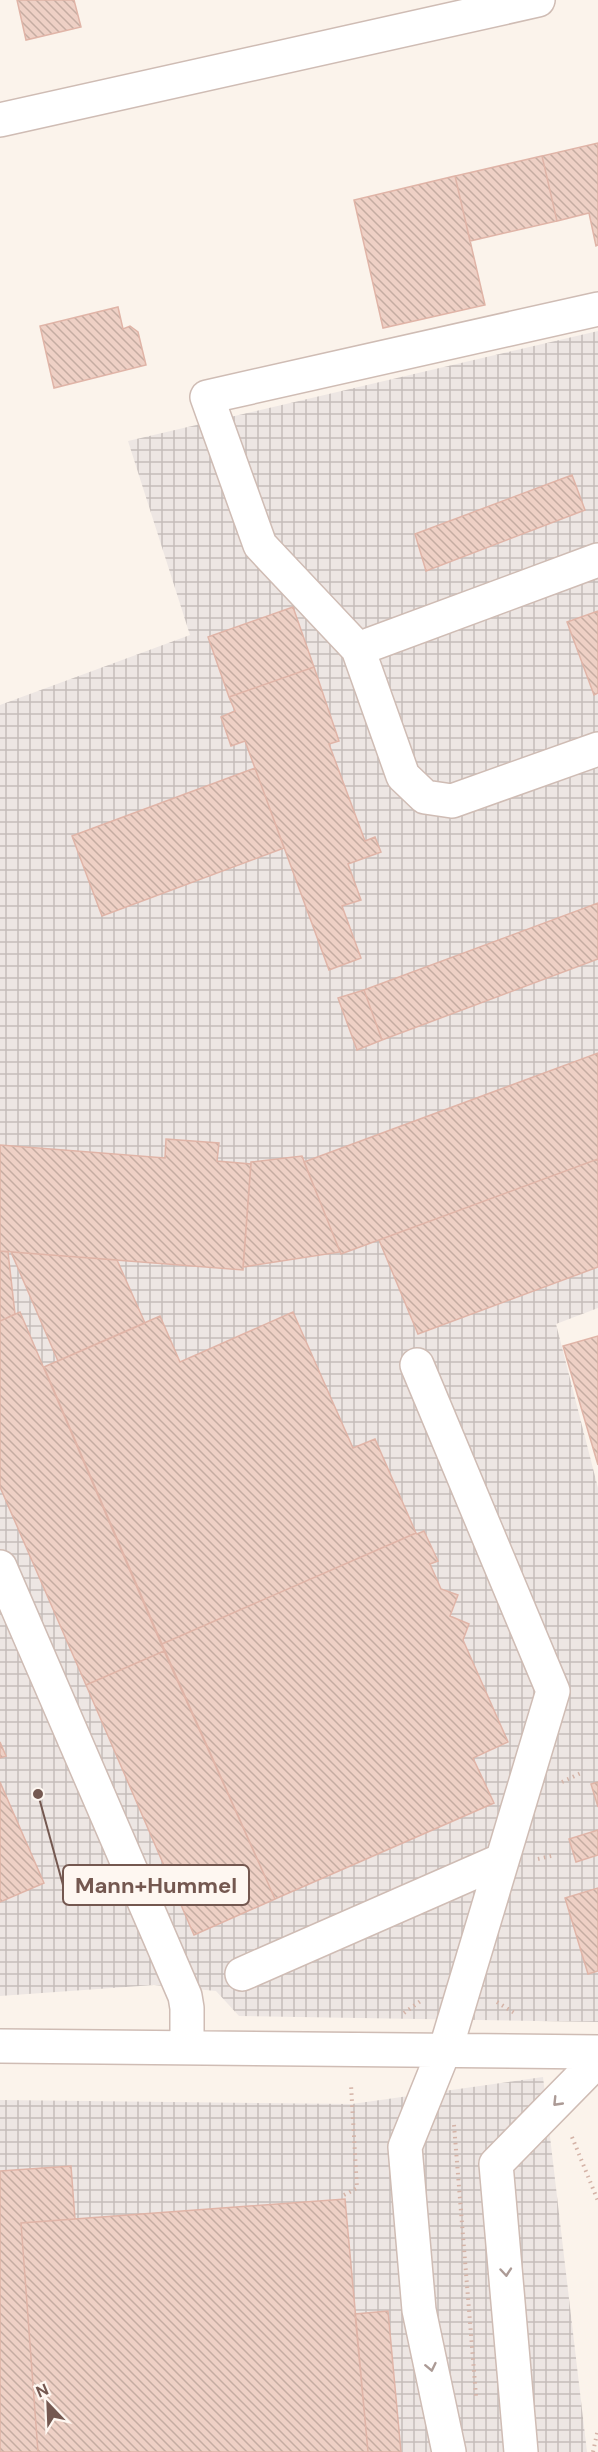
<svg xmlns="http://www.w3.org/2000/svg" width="598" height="2452" font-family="'DM Sans',sans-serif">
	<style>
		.industrial { fill: url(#industrial-grid) }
		.building { fill: url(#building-back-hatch); stroke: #e0b4a7; stroke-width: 1.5 }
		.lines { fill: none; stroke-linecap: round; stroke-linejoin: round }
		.minor-casing { stroke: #cfbcb4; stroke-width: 36 }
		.path { stroke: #d4b3a7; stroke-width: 4; stroke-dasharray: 1.5 4.5; stroke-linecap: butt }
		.minor { stroke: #fff; stroke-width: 33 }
		.oneway { stroke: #ac9b96 }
		.leader { fill: none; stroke: #745850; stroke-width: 2 }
		.callout-dot { fill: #745850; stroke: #fef7f1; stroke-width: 2 }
		.callout { fill: #fef7f1; stroke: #745850; stroke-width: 2 }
		.callout-label { font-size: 22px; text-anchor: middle; font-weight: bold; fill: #745850 }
	</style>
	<defs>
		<pattern id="industrial-grid" width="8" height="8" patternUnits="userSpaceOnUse" patternTransform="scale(1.5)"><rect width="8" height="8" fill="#ede6e3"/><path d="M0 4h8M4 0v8" fill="none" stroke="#c5bdba"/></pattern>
		<pattern id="building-back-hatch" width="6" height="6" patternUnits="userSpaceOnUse" patternTransform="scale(1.5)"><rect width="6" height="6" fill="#eed0c5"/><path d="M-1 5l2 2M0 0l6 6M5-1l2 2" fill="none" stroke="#c5aca2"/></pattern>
	</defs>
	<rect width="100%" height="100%" fill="#fbf3eb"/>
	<!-- industrial -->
	<path class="industrial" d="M598,331V1308L556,1324L598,1488V2022L239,2016L216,1991L154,1985L0,1996V705L190,635L128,441Z
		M543,2077L587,2452H0V2100L352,2104Z"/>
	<!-- building -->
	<path class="building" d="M17,0H74L81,27L26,40Z
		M598,143V245L596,246L589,213L557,221L542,156Z
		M542,156L557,221L470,241L455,176Z
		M455,176L485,305L383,328L354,200Z
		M118,307L123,329L130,326L138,332L146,365L54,388L40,326Z
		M572,475L585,510L426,571L415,534Z
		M293,607L314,667L229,697L208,637Z
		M598,611V693L594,695L567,622Z
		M314,667L339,741L329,744L365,841L375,837L381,852L348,864L361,900L342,906L361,958L329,970L245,741L231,746L221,717L235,711L229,697Z
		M255,768L284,848L102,916L72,836Z
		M598,903V959L382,1040L364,990Z
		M364,990L382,1040L357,1050L338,998Z
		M598,1053V1159L341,1254L304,1162Z
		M166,1139L219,1143L217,1161L251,1164L243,1270L0,1251V1145L165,1158Z
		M302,1156L340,1252L243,1267L251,1162Z
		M598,1159V1267L418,1334L379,1240Z
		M0,1251L8,1252L15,1314L0,1321Z
		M11,1252L117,1260L145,1323L58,1361Z
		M20,1312L164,1651L86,1685L0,1487V1321Z
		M293,1312L353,1448L375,1439L416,1533L162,1644L44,1367L160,1316L180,1362Z
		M598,1336V1465L563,1346Z
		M424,1531L438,1561L430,1564L441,1589L458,1595L450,1616L469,1624L463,1640L508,1742L473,1758L494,1803L275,1899L162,1644L416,1533L417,1534Z
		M164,1651L275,1899L194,1935L86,1685Z
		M0,1742L6,1756L0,1758Z
		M0,1782L44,1883L0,1902Z
		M598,1782V1807L591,1784Z
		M598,1830V1855L576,1862L569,1839Z
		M598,1888V1971L588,1974L565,1898Z
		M71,2166L75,2219L21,2223L38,2452H0V2171Z
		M345,2199L368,2452H38L21,2223Z
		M388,2311L401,2452H368L355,2314Z"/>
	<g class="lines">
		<defs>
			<path id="minor" d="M0,120L538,0
				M598,309L207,397L260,545L358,649L598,560
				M358,649L403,776L425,797L452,801L598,749
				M417,1365L553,1691L449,2038L405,2147L419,2310L449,2452
				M0,1567L185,1996L187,2008V2048
				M242,1974L502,1860
				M0,2046L598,2052
				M521,2452L496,2164L598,2060"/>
		</defs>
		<!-- minor casing -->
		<use href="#minor" class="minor-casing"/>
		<!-- path -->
		<path class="path" d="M562,1782L583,1772
			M538,1859L555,1855
			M497,2002L516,2014
			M404,2013L422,2000
			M454,2125L476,2396
			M572,2137L598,2201
			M344,2195L357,2188L351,2085
			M593,2452L598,2429"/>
		<!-- minor -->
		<use href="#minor" class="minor"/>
	</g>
	<!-- one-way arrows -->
	<defs><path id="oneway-chevron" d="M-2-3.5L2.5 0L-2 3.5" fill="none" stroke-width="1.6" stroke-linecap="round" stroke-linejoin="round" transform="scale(1.5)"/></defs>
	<g class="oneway">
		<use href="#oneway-chevron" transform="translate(557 2102) rotate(134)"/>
		<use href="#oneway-chevron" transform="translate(506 2272) rotate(85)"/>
		<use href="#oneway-chevron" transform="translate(431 2367) rotate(78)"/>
	</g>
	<!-- callouts -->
	<path class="leader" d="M38 1794L63 1885"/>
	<circle class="callout-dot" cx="38" cy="1794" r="6"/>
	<rect class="callout" x="63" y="1865" width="186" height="40" rx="6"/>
	<g class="callout-label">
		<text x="156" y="1893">Mann+Hummel</text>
	</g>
	<!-- north arrow -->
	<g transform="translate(48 2404) rotate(337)" stroke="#fef7f1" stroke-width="4.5" paint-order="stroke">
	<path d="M0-4.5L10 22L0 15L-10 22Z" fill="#745850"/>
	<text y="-9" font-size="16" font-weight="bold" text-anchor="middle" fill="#745850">N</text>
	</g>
</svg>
